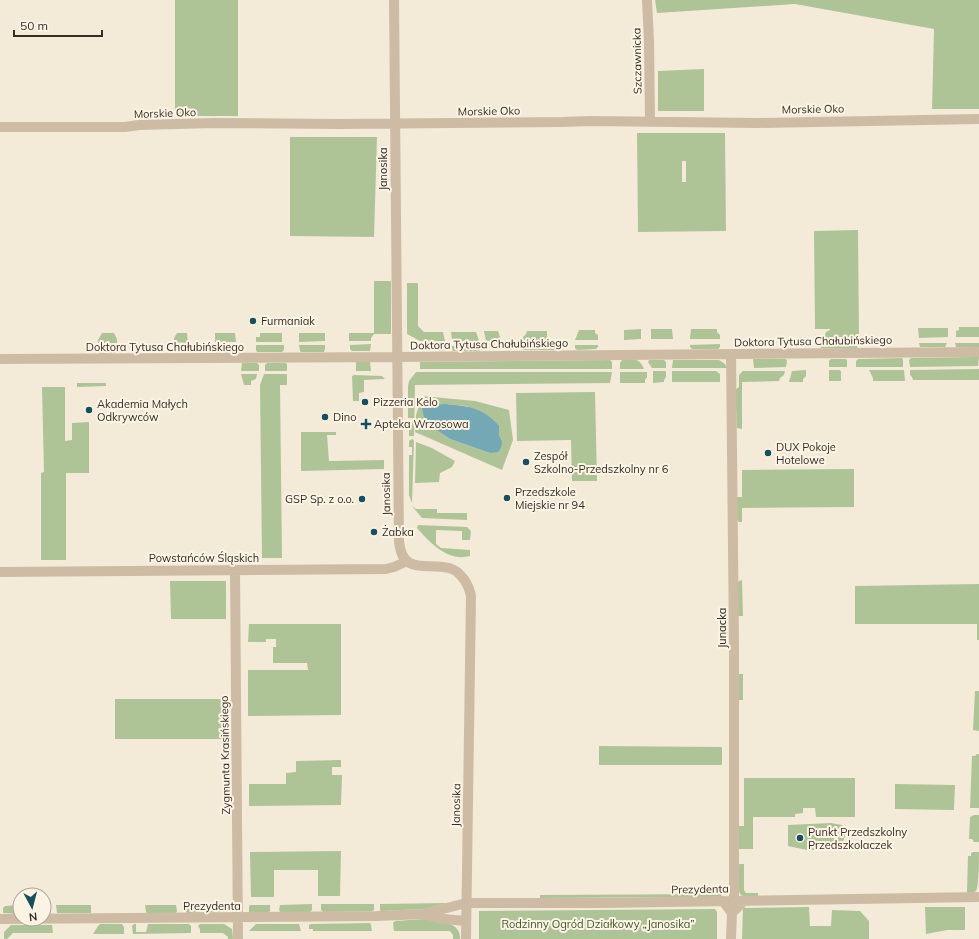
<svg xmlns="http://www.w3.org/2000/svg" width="979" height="939" font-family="Mulish,sans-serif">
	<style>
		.green { fill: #afc496; fill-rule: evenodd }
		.water { fill: #74a8b4 }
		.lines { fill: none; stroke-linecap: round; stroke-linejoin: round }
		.minor { stroke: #cdbca3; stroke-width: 10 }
		.poi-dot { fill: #174f5d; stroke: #fbf4e5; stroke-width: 1.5 }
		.labels { text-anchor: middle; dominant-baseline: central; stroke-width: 4; stroke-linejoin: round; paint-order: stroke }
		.street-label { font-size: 11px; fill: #372d26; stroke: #fbf4e5 }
		.poi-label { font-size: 11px; fill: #372d26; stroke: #fbf4e5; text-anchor: start }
		.park-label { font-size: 11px; fill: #3f5827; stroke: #fbf4e5 }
	</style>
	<rect width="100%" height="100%" fill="#f4ead8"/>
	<!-- green -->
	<path class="green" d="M175,0H238V116H175Z
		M655,0H979V109H932L934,29L795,4L657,13Z
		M704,69V111H658V71Z
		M637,133H725L726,231L638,232ZM682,161H686V182H682Z
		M290,137H377L374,237L290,236Z
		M858,230L859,338H824L826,332L830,330V329H815L814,231Z
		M374,281H391V334H374L371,338V341H349V333H374Z
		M407,283H418V326L424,332H443L445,341H420L407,334Z
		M959,327H979V337H956V331L959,330Z
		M918,328H948V337L919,338Z
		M641,329V339L624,340V330Z
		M651,329H672L673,339H651Z
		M691,329H717V332L720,335V339H690Z
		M579,330H595V333L598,335V340H575Z
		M484,331H498L501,340L486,341Z
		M527,331H547V340H523V337L526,334Z
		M451,332H476L479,341H452Z
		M102,333H114L117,339V343H98V340Z
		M177,333H187L188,343L174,342V338Z
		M215,333H235L236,342H215Z
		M260,333H282V342H256V337H260Z
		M299,333H325V341L299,342Z
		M822,343H859L857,348H821L820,346Z
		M919,343H947L945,347H920Z
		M955,343H979V347H956Z
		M371,344L370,351H352L350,349V345Z
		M720,344V347L718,349H692L690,347V345Z
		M235,345L236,350L234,353H214L213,346Z
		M256,345H284V350L282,352H257L256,350Z
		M299,345H325V349L324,352H301L300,351Z
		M556,345L554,350H523L522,349V346Z
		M575,345H598V347L596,349L577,350L575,348Z
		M117,346V351L115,353L100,354L99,351V347Z
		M420,346H445L443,351H420Z
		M451,346H480L481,348L480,351H453Z
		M975,357H979L978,366L910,367L909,360L911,358Z
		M902,358L903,360V367H856V361L858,359Z
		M753,359H786L787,361L786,367L754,368Z
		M831,359H845L847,360V367H829V361Z
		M610,360L612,362V369H420V362Z
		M622,360C633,360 639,356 644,369H620V363Z
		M649,360H664L666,362V368H652L648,362Z
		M673,360H719L725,364L727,368H672Z
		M356,362H370L371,371H356Z
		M242,363H257L259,365V371H241Z
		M267,363H285L287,364V371H265V365Z
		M979,369V380H913L912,377L910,375V370Z
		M806,370V376L803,379V382H789L792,371Z
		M829,370H840L841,372V381H829Z
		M869,370H904L905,381H873V378Z
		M653,371H666V377L664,380V382L653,383Z
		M672,371H716L720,374V382H672Z
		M743,371H785L784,375L780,378L779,381L742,382V429L737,428L735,390L739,387V375Z
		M416,372H612L610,383L415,385L414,436H409V425H412V418H408V386L409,381Z
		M620,372H647V377L645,380V383H620Z
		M241,374H257L256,379L251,381V385H244Z
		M264,374H287V385H280L282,558H262L260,385Z
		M354,375L382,376L385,379L364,380V392L359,393V401H353L352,376Z
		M77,383H106V386L77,387Z
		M42,387H65V441L72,440V423L89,422V473H66V560H41V473L44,472Z
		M595,392L597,481H572L571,440L517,441L516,393Z
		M422,396L475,401L509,410L513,440L502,470L415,432L416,415ZM446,404L467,406L499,435L502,441L490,453L450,439L435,429L424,417L430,405Z
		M301,432H336V435H327L329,461L384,460V469L301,471Z
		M412,439L414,440L412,503L409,495V455H412V447H409V441Z
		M416,442L432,448L455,461L452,467L440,473L439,482L415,483Z
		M854,469V507L742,508V522H739L737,520V497H742V470Z
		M412,506L416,509H437V513H467V520L422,518Z
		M418,525L467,527L471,531L470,540H462V531L436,530V544L441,548L470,550V556C448,562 430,543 417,528Z
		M742,580L743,616H738L737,582Z
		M170,581H226V619H171Z
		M979,584V640H977V624H855V586Z
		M249,624H341V715L248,716V670H308L307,663H273V647H276V639H266V642H248Z
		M738,674H743V700H739Z
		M975,691H979V731L973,730Z
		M115,699H227V739H115Z
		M599,746L722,747V765H599Z
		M977,754H979V808H970L972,756H975Z
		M341,760V767H332V775H342L341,805L249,806V784H286V773L296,772V761Z
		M744,778H855V817H816L815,808H803V813L795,814V817H753V849H739V826H744Z
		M895,784L955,785L954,810L895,809Z
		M974,815H979V842H974L972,839H969L970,817Z
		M831,823L842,825C848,836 844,841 837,850H807L788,846V825Z
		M341,851L340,896H318V870H274V897H251L250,852Z
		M973,852H979C979,860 979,886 976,891C974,893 970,893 967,892L968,856H971V853Z
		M740,864H744V890L746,893H758V896L744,897L741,895L738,890V865Z
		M722,894L721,897L540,898V895Z
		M447,903L425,909L381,911L380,910V904Z
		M233,904L232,908L226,912L187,913L185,911L183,905Z
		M312,904V910L310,912L281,913L279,910L280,905Z
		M321,904H374V910L372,911L323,912L321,910Z
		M20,905V914L3,913V908L5,906Z
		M56,905H91V913H57Z
		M145,905H176L177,911L176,913H147L146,912Z
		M250,905H270V911L268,913L249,912V906Z
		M809,907L810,926H831L832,910L860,911L869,921V939H742L743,908Z
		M925,907H965V930H947L926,934Z
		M715,909L717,912V939H479V911Z
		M425,919C439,922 461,921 460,939H453V935L450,931H394L393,923L395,921Z
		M370,923L371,925L372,931H313V929H309V925L311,924Z
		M100,924H122L124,927V934H93L98,926Z
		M134,924H136V932H146L148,924H189L191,926V933L133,934L132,926Z
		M200,924H224L232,929L233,939H228V937L223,933H200V929L198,926Z
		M256,924H299L301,931H249Z
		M11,925H52L53,933H13L7,939H4V932Z"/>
	<!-- water -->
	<path class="water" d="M446,404C468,406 484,408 499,426V435L502,441L501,448L498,452L490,453L450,439L435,429L424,417L422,408L425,405Z"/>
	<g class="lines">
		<!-- minor -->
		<path class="minor" d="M394,0L399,541C402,576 427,562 449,568C461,571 469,585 471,596L466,939
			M647,0L649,41L650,121
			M0,127H125L139,125L215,123L339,124L562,122L590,121L756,123L979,119
			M731,354L734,645V901
			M0,359L396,357L979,352
			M235,570L238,939
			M0,572L386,569L394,567L407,561
			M723,901L732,913L744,901
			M424,914L443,919L466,921
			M0,919L377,916L424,914L466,903H603L979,897
			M731,939L732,913"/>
	</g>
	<!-- markers -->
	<g class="poi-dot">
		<circle cx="253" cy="321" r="4"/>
		<circle cx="365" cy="402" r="4"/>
		<circle cx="89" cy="410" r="4"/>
		<circle cx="325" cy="417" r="4"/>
		<path d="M364 418h4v4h4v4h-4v4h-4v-4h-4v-4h4z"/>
		<circle cx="768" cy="453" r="4"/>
		<circle cx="526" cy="462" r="4"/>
		<circle cx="507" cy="498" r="4"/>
		<circle cx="362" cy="499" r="4"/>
		<circle cx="374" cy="532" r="4"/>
		<circle cx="800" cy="838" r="4"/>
	</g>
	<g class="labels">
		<!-- street labels -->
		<g class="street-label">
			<text transform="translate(637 61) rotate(-91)">Szczawnicka</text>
			<text transform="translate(813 109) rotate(-1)">Morskie Oko</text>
			<text transform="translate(489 111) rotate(-1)">Morskie Oko</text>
			<text transform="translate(165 113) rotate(-2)">Morskie Oko</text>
			<text transform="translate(383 169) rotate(-90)">Janosika</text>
			<text transform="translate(813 341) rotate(-1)">Doktora Tytusa Chałubińskiego</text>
			<text transform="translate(489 344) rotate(-1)">Doktora Tytusa Chałubińskiego</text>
			<text x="165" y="347">Doktora Tytusa Chałubińskiego</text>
			<text transform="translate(386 494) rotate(-91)">Janosika</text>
			<text x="204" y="558">Powstańców Śląskich</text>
			<text transform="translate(722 628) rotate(-90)">Junacka</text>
			<text transform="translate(225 755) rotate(-91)">Zygmunta Krasińskiego</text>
			<text transform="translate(456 805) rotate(-89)">Janosika</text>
			<text transform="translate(700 889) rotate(-1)">Prezydenta</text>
			<text x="212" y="906">Prezydenta</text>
		</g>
		<!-- poi labels -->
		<g class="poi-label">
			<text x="261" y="321">Furmaniak</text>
			<text x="373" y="402">Pizzeria Kelo</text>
			<text x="97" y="404">Akademia Małych<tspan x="97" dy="13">Odkrywców</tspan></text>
			<text x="333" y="417">Dino</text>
			<text x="374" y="424">Apteka Wrzosowa</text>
			<text x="776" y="447">DUX Pokoje<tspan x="776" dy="13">Hotelowe</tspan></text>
			<text x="534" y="456">Zespół<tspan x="534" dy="13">Szkolno-Przedszkolny nr 6</tspan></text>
			<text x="515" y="492">Przedszkole<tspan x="515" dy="13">Miejskie nr 94</tspan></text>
			<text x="354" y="499" text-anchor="end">GSP Sp. z o.o.</text>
			<text x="382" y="532">Żabka</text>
			<text x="808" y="832">Punkt Przedszkolny<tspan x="808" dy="13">Przedszkolaczek</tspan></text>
		</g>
		<!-- park labels -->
		<g class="park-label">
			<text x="598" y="924">Rodzinny Ogród Działkowy „Janosika”</text>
		</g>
	</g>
	<!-- north arrow -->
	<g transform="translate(32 907) rotate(173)"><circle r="19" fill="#fbf4e5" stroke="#ada499"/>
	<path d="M0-3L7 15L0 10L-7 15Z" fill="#174f5d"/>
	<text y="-6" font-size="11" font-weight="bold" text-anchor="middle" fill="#372d26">N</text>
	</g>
	<!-- scale -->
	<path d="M14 30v6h88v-6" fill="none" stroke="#372d26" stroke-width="2"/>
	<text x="20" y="30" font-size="12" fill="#372d26" stroke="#fbf4e5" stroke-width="3" paint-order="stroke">50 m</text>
</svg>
